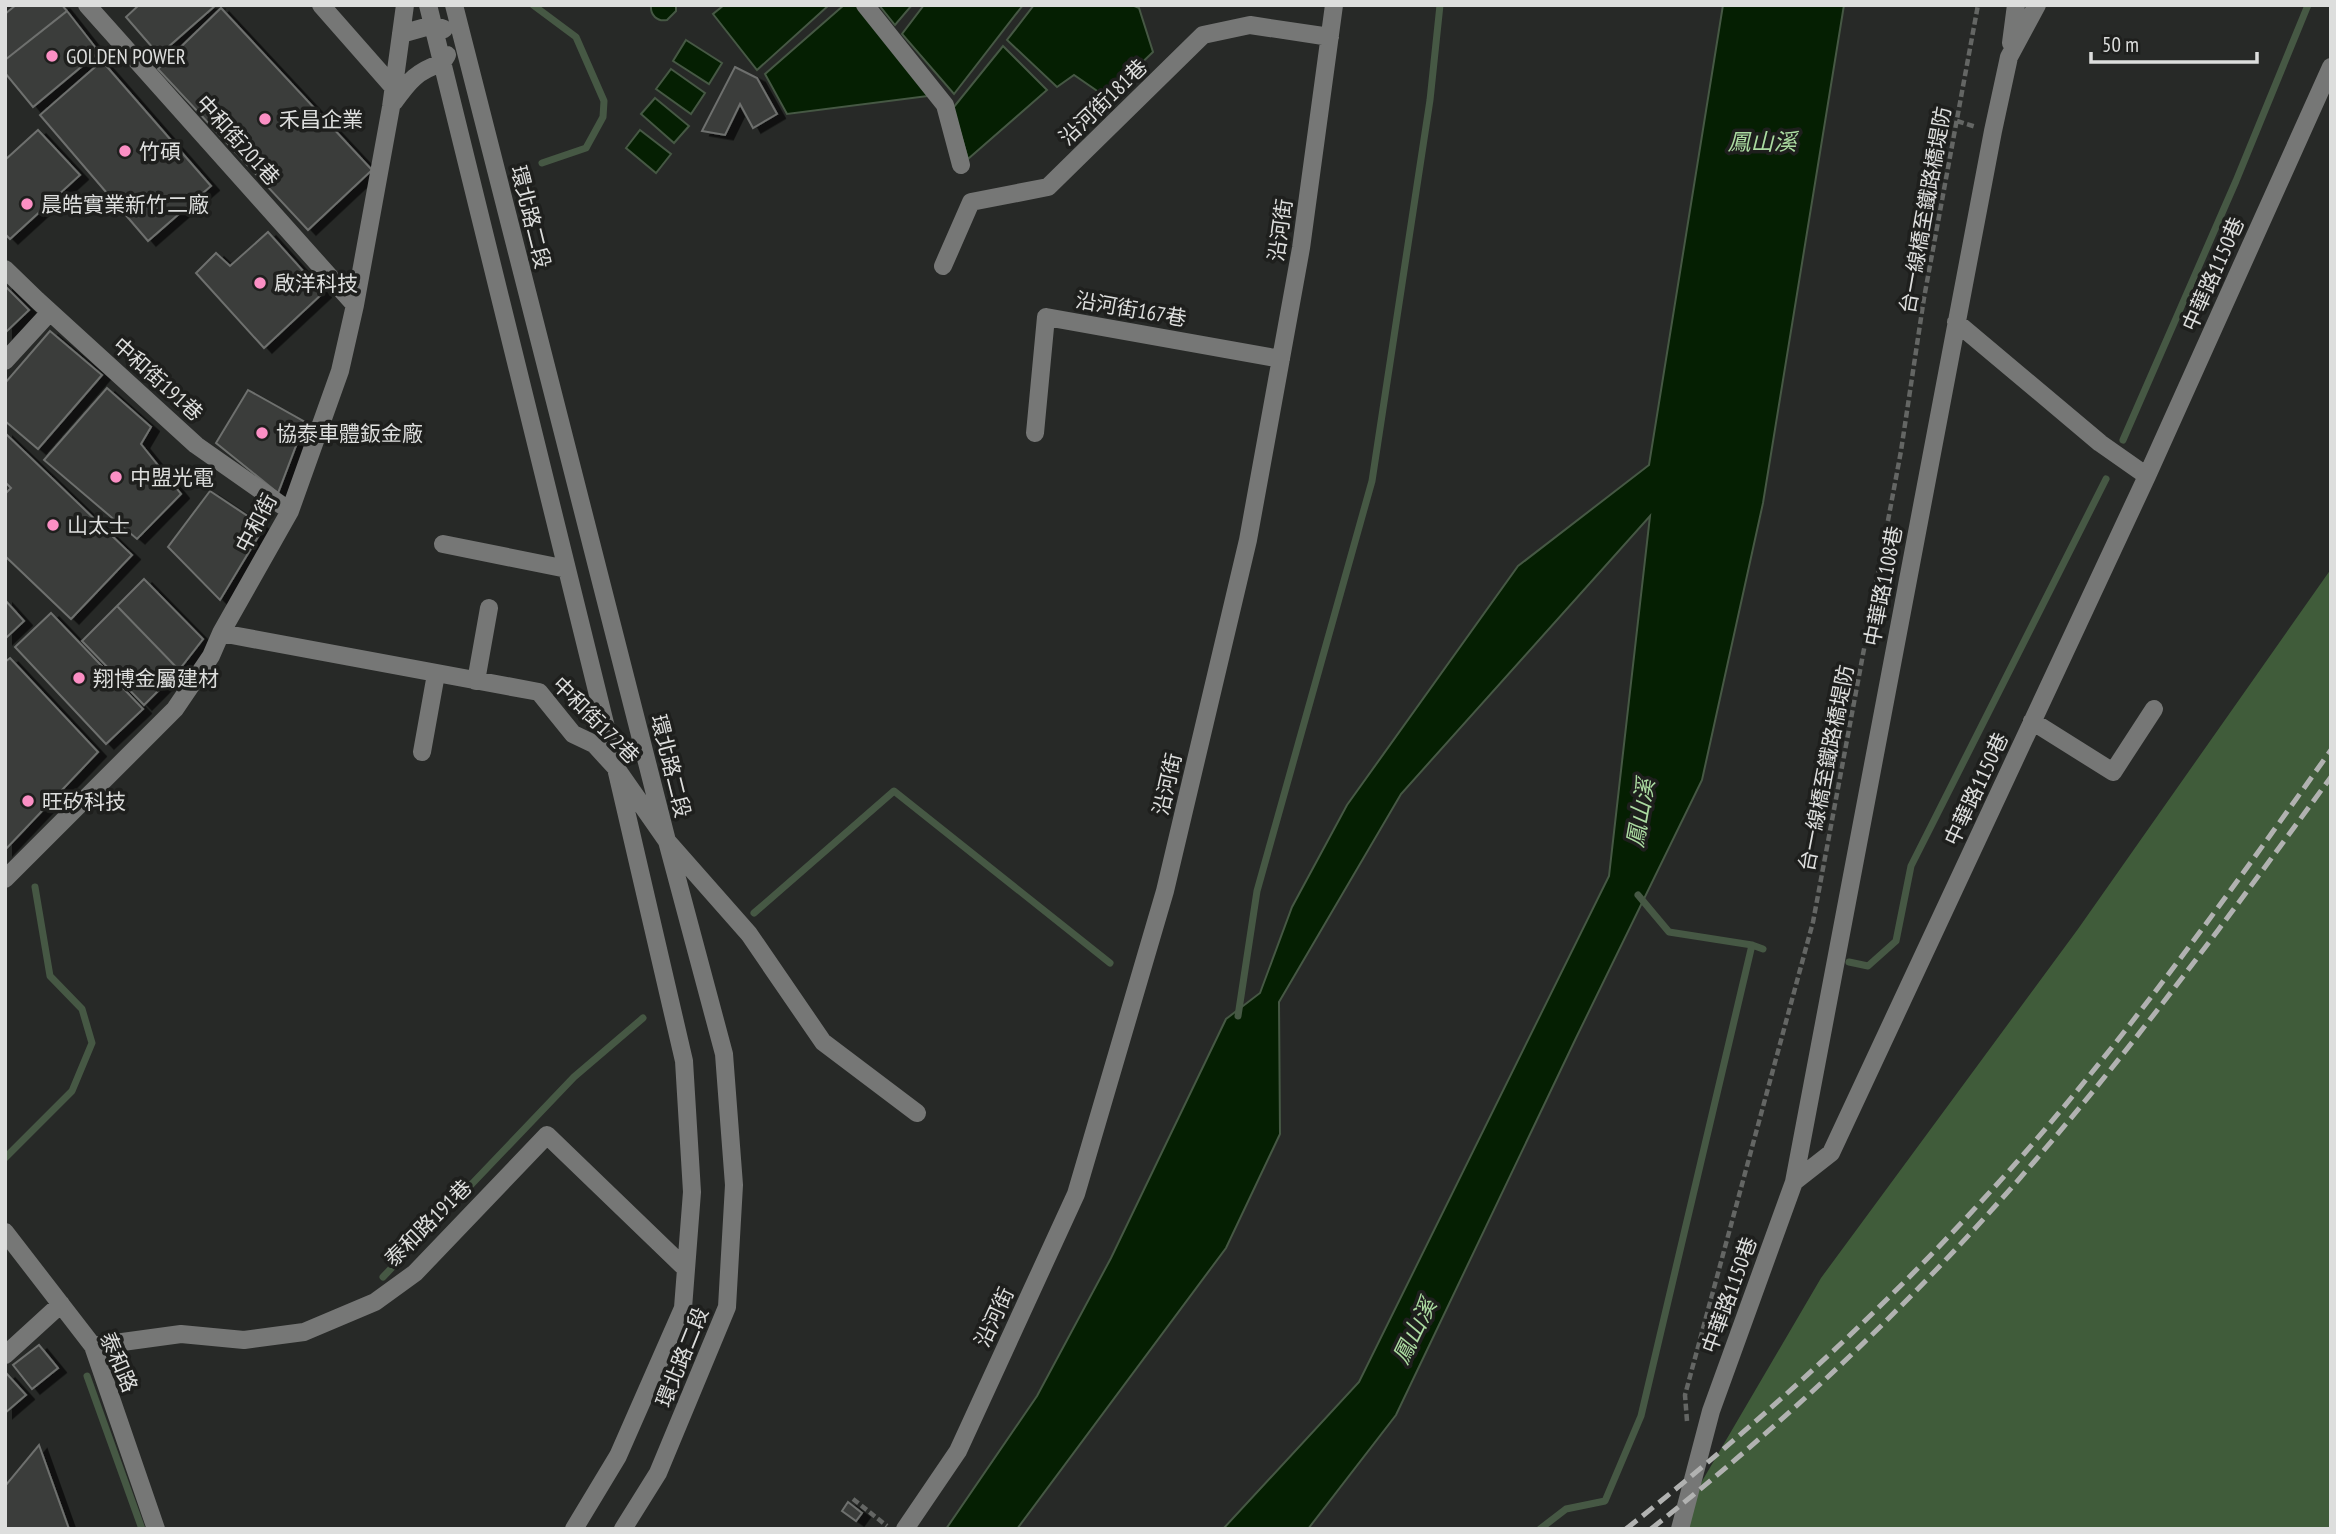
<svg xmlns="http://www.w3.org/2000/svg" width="2336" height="1534" font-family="'PT Sans Narrow','Noto Sans TC',sans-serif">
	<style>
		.forest { fill: #405c3a }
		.water { fill: #051f02; stroke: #465844; stroke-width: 2 }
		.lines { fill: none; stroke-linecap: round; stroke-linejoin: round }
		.stream { stroke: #465844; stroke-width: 7 }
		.building { fill: #3b3d3b; stroke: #6e706e; stroke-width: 2; filter: url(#shadow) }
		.path { stroke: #646664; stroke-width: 4.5; stroke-dasharray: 7 3.5; stroke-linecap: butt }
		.minor { stroke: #767776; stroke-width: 18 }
		.rail { stroke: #b1b2b1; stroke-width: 5; stroke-dasharray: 14 7; stroke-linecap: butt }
		.poi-dot { fill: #fb8fc4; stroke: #1e1f1d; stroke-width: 2.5 }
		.labels { text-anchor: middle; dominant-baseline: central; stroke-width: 7; stroke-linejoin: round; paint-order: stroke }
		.poi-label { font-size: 21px; fill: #dddedd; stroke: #1e1f1d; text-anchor: start }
		.street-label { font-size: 21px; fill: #dddedd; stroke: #1e1f1d }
		.water-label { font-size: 23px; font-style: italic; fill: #abdba1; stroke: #1e1f1d }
	</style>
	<defs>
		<filter id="shadow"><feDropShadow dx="8" dy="4.5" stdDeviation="0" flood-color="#0009"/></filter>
	</defs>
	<rect width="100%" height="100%" fill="#272927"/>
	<!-- forest -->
	<path class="forest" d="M2331,569V1529H1674L1821,1278L2078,929Z"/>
	<!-- water -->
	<path class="water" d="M651,5H676V11L667,20C657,22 650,15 651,5Z
		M724,5H829L757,70L713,14Z
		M844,5H859L928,96L787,114L765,74Z
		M879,5H912L895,25Z
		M924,5H1023L954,94L902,34Z
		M1034,5H1132L1139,8L1153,52L1106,97L1074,75L1057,87L1007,40Z
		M1723,5H1844L1763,503L1702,780L1576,1038L1396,1415L1308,1529H1223L1359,1382L1609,876L1650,516L1401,794L1279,1002L1280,1134L1226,1248L1017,1529H946L1037,1396L1111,1258L1226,1019L1260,993L1292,907L1347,805L1518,566L1649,465Z
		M686,40L722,63L709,84L673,61Z
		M1003,46L1047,90L968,159L953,108Z
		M671,69L705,93L691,114L656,89Z
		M655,98L689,126L674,143L641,114Z
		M640,130L671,154L656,173L626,148Z"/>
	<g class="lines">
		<!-- stream -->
		<path class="stream" d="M533,5L576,37L604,101L603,117L586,148L542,163
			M2123,440L2236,181L2308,5
			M1638,895L1669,932L1752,945
			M754,913L894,791L1110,963
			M1849,962L1868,966L1896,941L1911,866L2106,479
			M1238,1016L1257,891L1372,481L1430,100L1440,5
			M5,1158L72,1091L92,1043L82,1009L50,976L35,887
			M383,1277L574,1077L643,1018
			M87,1376L142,1529
			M1540,1529L1566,1509L1605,1501L1641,1416L1752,945L1763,949"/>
	</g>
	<!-- building -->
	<path class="building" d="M16,5H62L67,11L5,60V14Z
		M139,5H216L159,55L126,17Z
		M221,8L372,170L308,230L158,69Z
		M67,11L99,52L33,107L5,73V60Z
		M102,61L211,186L148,241L40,115Z
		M735,67L757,78L777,114L753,128L740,104L725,135L702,131Z
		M38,130L80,175L10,239L5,234V160Z
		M268,232L323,293L264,348L196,273L216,253L230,266Z
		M5,286L29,310L5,333Z
		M50,331L102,375L38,449L5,421V383Z
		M107,388L151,427L141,444L181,494L137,539L44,460Z
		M248,390L305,422L278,493L216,443Z
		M5,433L132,555L71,619L5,556V494L11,488L5,482Z
		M210,491L264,527L220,600L168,547Z
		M144,579L203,639L179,670L117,606Z
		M5,600L24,621L5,639Z
		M117,606L179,670L144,705L82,641Z
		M51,613L143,709L106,744L15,647Z
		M10,658L98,752L5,850V662Z
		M39,1345L58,1368L32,1389L13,1365Z
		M7,1374L26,1395L5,1413V1376Z
		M39,1445L69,1529H5V1486Z
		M848,1502L862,1513L856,1521L842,1511Z"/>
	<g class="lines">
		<!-- path -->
		<path class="path" d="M1957,121L1976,127
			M1687,1421L1685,1395L1813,922L1901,451L1924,298L1978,5
			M853,1499L887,1526"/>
		<!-- minor -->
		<path class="minor" d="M87,5L355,305
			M321,5L394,88
			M428,5L616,768L684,1061L692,1192L683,1308L618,1456L574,1529
			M454,5L667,841L724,1054L734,1185L727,1307L658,1473L623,1529
			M865,5L945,105L961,165
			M401,34L433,25L444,29
			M2011,43L2016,5
			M394,102C409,81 417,71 442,63L447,55
			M943,266L971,202L1048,187L1203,35L1250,25L1330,37
			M5,269L37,300L196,445L290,511
			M1956,322L2100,443L2147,476
			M5,361L50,312
			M1035,433L1046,317L1281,359
			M443,544L567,569
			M221,633L539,692L573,734L594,744L616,768L667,841L749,934L823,1042L917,1113
			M476,681L489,608
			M2032,721L2113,772L2154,709
			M422,752L436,674
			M5,879L175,709L211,656L221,633L290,511L340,371L355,305L391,107L405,5
			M1794,1182L1831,1153L2147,476L2331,67
			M5,1232L93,1346L156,1529
			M93,1346L181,1334L244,1340L304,1332L375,1302L415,1273L547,1135L686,1269
			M5,1355L61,1304
			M905,1529L958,1451L1076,1194L1165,891L1248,540L1301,248L1334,5
			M1680,1529L1711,1411L1794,1182L1993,131L2009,57L2037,5"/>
		<!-- rail -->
		<path class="rail" d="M1626,1529C1769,1416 1903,1292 2023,1155C2134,1027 2233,888 2331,750
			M1651,1529C1790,1419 1918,1297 2033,1163C2139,1040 2235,908 2331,777"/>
	</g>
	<!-- markers -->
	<g class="poi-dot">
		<circle cx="52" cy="56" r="7"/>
		<circle cx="265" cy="119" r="7"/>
		<circle cx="125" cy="151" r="7"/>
		<circle cx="27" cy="204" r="7"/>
		<circle cx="260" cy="283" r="7"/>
		<circle cx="262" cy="433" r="7"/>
		<circle cx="116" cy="477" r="7"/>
		<circle cx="53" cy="525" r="7"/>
		<circle cx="79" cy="678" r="7"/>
		<circle cx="28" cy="801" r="7"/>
	</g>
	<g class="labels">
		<!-- poi labels -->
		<g class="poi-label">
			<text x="66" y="56">GOLDEN POWER</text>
			<text x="279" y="119">禾昌企業</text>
			<text x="139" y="151">竹碩</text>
			<text x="41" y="204">晨皓實業新竹二廠</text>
			<text x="274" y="283">啟洋科技</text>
			<text x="276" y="433">協泰車體鈑金廠</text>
			<text x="130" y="477">中盟光電</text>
			<text x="67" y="525">山太士</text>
			<text x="93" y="678">翔博金屬建材</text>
			<text x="42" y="801">旺矽科技</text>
		</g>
		<!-- street labels -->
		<g class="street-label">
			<text transform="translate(1103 102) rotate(-44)">沿河街181巷</text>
			<text transform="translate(238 140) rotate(48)">中和街201巷</text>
			<text transform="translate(1925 210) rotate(-80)">台一線橋至鐵路橋堤防</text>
			<text transform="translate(531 217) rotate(76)">環北路二段</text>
			<text transform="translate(1280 230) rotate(-82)">沿河街</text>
			<text transform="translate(2213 274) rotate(-66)">中華路1150巷</text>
			<text transform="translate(1131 309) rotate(10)">沿河街167巷</text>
			<text transform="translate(158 379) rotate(42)">中和街191巷</text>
			<text transform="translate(256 523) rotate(-62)">中和街</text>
			<text transform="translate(1883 586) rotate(-79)">中華路1108巷</text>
			<text transform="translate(596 720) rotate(45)">中和街172巷</text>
			<text transform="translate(671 766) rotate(76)">環北路二段</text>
			<text transform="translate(1826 768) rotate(-79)">台一線橋至鐵路橋堤防</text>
			<text transform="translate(1167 784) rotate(-77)">沿河街</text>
			<text transform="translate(1976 789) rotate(-65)">中華路1150巷</text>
			<text transform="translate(428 1223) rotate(-45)">泰和路191巷</text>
			<text transform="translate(1729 1295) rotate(-70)">中華路1150巷</text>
			<text transform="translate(994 1317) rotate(-65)">沿河街</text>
			<text transform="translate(682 1357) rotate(-68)">環北路二段</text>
			<text transform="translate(119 1362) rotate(67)">泰和路</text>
		</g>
		<!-- water labels -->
		<g class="water-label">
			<text x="1762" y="141">鳳山溪</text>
			<text transform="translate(1640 813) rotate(-80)">鳳山溪</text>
			<text transform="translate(1414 1331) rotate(-64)">鳳山溪</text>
		</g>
	</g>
	<!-- border -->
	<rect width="2336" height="1534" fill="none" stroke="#dddedd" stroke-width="14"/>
	<!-- scale -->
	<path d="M2091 52v10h166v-10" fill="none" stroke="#dddedd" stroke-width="3.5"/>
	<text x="2102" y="52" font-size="21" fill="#dddedd" stroke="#1e1f1d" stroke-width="5" paint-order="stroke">50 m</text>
</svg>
